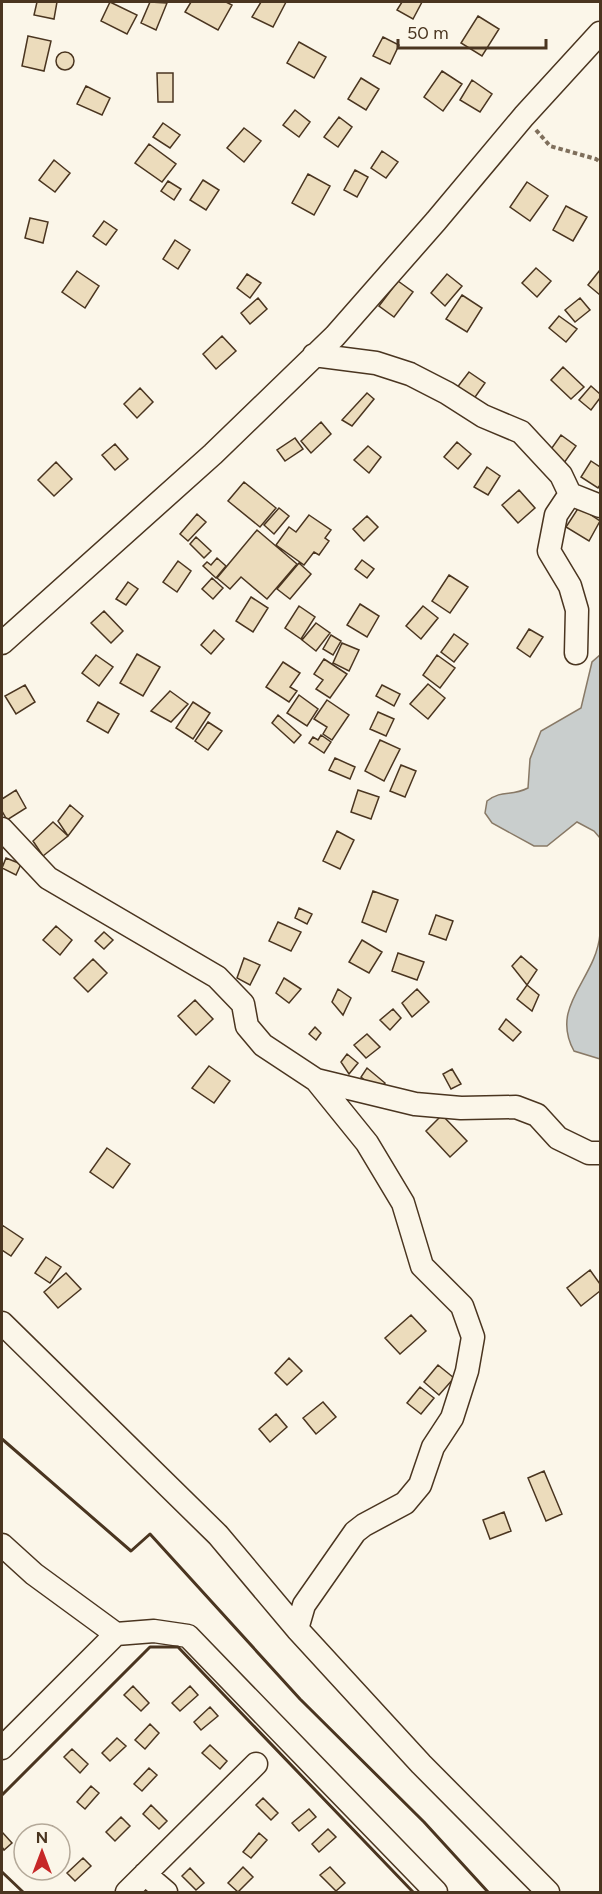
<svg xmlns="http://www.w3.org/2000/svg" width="602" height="1894" font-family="Figtree,sans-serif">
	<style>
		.water { fill: #c9cecd; stroke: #887966; stroke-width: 1.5 }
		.building { fill: #ecdcbc; stroke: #4a3520; stroke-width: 1.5 }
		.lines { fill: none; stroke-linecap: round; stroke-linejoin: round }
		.minor-casing { stroke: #4a3520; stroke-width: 25 }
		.path { stroke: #7f6f5c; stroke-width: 4; stroke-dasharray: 4.5 3; stroke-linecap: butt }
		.minor { stroke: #fbf6e9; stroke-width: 22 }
		.wall { stroke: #4a3520; stroke-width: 3 }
	</style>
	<rect width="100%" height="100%" fill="#fbf6e9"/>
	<!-- water -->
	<path class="water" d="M600,655V838L594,831L577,822L547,846H534L492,823L485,813L487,801C503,789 510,797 528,788L530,759L541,731L581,708L592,662Z
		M600,934V1059L574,1051C549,1005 596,980 600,934Z"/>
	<!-- building -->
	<path class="building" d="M37,2H57L54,19L34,15Z
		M110,2L137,15L127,34L101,21Z
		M150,2L167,3L156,30L141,23Z
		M191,2H226L232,5L218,30L185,12Z
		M261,2H286L273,27L252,17Z
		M402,2H422L413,19L397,10Z
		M478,16L499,29L482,56L461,43Z
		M28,36L51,41L44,71L22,66Z
		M383,37L399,45L390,64L373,56Z
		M299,42L326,57L314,78L287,63Z
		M56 61a9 9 0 1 1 18 0a9 9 0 1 1-18 0Z
		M442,71L462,84L443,111L424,97Z
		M157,73H173V102H158Z
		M361,78L379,89L366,110L348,99Z
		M472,80L492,94L480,112L460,100Z
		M86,86L110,98L102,115L77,104Z
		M295,110L310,122L299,137L283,125Z
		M339,117L352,127L338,147L324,137Z
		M163,123L180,135L170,148L153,137Z
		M244,128L261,141L244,162L227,148Z
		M149,144L176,164L162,182L135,163Z
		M382,151L398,162L386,178L371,168Z
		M54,160L70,173L55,192L39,180Z
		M355,170L368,177L357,197L344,190Z
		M308,174L330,186L314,215L292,203Z
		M203,180L219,190L206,210L190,200Z
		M168,181L181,189L174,200L161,191Z
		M527,182L548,196L530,221L510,207Z
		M566,206L587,217L573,241L553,230Z
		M30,218L48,222L43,243L25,238Z
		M104,221L117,230L106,245L93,236Z
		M175,240L190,250L178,269L163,259Z
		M536,268L551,281L537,297L522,283Z
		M600,270V295L588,285Z
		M77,271L99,286L85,308L62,292Z
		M247,274L261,283L250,298L237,288Z
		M447,274L462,286L445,306L431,293Z
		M398,281L413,292L394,317L379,306Z
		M462,295L482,308L467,332L446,319Z
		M258,298L267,309L250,324L241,313Z
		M580,298L590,310L575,322L565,310Z
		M559,316L577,329L566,342L549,328Z
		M222,336L236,351L216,369L203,354Z
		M563,367L584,387L571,399L551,380Z
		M469,372L485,383L473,400L456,389Z
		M591,386L600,394V398L591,410L579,400Z
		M140,388L153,402L137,418L124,404Z
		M367,393L374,399L352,426L342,420Z
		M321,422L331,434L311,453L301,441Z
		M561,435L576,446L564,463L549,452Z
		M295,438L303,449L285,461L277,450Z
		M457,442L471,454L458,469L444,457Z
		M115,444L128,459L115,470L102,455Z
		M368,446L381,457L369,473L354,460Z
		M591,461L600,467V485L598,488L581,477Z
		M56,462L72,479L54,496L38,480Z
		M487,467L500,476L488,495L474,487Z
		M244,482L276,508L260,527L228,501Z
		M519,490L535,508L518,523L502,505Z
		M579,507L600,521L589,541L566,527Z
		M279,508L289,516L274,534L264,525Z
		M197,514L206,522L188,541L180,534Z
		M309,515L331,530L325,538L329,541L319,555L314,552L304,565L276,545L289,527L296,532Z
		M367,516L378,527L364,541L353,529Z
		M257,530L297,564L267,599L241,577L230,589L217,578Z
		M196,537L211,551L204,558L190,544Z
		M217,558L226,566L216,578L203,566L207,562L211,565Z
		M362,560L374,569L367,578L355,569Z
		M178,561L191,571L177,592L163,582Z
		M299,563L311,574L290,599L277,589Z
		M449,575L468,587L450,613L432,601Z
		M212,578L223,588L213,599L202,589Z
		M128,582L138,589L126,605L116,599Z
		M251,597L268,608L253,632L236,621Z
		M360,604L379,616L367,637L347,625Z
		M299,606L315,617L301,639L285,628Z
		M423,606L438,618L421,639L406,626Z
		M104,611L123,631L111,643L91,623Z
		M316,623L330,633L316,651L302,640Z
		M529,629L543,637L530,657L517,648Z
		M214,630L224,639L211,654L201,645Z
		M454,634L468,644L454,662L441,652Z
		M331,635L341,641L333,655L323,649Z
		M342,643L359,650L349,671L333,663Z
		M137,654L160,667L143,696L120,683Z
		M96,655L113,667L99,686L82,673Z
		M437,655L455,668L440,688L423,675Z
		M324,659L347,674L330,698L316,689L323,680L314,674Z
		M283,662L300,673L290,687L297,691L289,702L266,687Z
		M428,684L445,698L428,719L410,704Z
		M25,685L35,702L16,714L5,696Z
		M382,685L400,694L394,706L376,696Z
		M170,691L188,704L171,722L151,711Z
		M299,695L318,709L307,726L287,713Z
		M327,700L349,715L332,740L323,734L327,727L314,719Z
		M98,702L119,714L108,733L87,721Z
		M193,702L210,713L193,739L176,728Z
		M378,712L394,719L386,736L370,729Z
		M278,715L301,735L294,743L272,723Z
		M208,722L222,731L208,750L195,741Z
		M321,735L331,742L324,753L309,743L313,737L318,740Z
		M380,740L400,749L384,781L365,771Z
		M335,758L355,767L350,779L329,770Z
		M401,765L416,771L405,797L390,791Z
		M16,790L26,808L7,820L2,811V799Z
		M358,790L379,797L371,819L351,812Z
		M70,805L83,816L68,836L58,821Z
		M53,822L68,836L43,856L33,841Z
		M337,831L354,840L340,869L323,861Z
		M6,858L21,864L16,875L2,868Z
		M373,891L398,900L386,932L362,922Z
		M299,908L312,914L307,924L295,918Z
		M436,915L453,921L446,940L429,934Z
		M278,922L301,932L291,951L269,941Z
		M56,926L72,940L60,955L43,940Z
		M104,932L113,940L104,949L95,941Z
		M362,940L382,952L369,973L349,962Z
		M398,953L424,962L417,980L392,971Z
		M521,956L537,970L527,985L512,966Z
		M244,958L260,965L250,985L237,978Z
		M93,959L107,973L88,992L74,978Z
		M284,978L301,989L289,1003L276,993Z
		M527,985L539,995L532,1011L517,999Z
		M338,989L351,998L343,1015L332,1002Z
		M417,989L429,1002L412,1017L402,1003Z
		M195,1000L213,1019L196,1035L178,1016Z
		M393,1009L401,1018L390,1030L380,1020Z
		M506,1019L521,1032L513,1041L499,1029Z
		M315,1027L321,1033L316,1040L309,1034Z
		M367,1034L380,1047L366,1058L354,1045Z
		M347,1054L358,1063L349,1074L341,1062Z
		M209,1066L230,1081L214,1103L192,1088Z
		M367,1068L385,1083L378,1092L361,1077Z
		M452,1069L461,1084L451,1089L443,1074Z
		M442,1115L467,1141L450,1157L426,1131Z
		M107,1148L130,1164L113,1188L90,1172Z
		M2,1225L23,1239L11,1256L2,1250Z
		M46,1257L61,1267L50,1283L35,1273Z
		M590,1270L600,1284V1291L581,1306L567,1288Z
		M66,1273L81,1289L58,1308L44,1292Z
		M411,1315L426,1331L400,1354L385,1338Z
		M289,1358L302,1371L287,1385L275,1373Z
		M438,1365L454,1378L439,1395L424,1382Z
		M420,1387L434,1398L421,1414L407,1403Z
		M323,1402L336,1417L316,1434L303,1418Z
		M276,1414L287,1427L270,1442L259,1429Z
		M544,1471L562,1514L546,1521L528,1478Z
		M504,1512L511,1531L490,1539L483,1520Z
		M133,1686L149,1703L141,1711L124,1695Z
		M190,1686L198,1695L180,1711L172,1703Z
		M210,1707L218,1716L201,1730L194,1722Z
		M150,1724L159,1733L145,1749L135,1740Z
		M117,1738L126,1746L110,1761L102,1753Z
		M210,1745L227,1761L220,1769L202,1753Z
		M72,1749L88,1764L80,1773L64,1757Z
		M149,1768L157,1775L142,1791L134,1784Z
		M91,1786L99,1793L85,1809L77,1802Z
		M263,1798L278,1813L271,1820L256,1805Z
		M151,1805L167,1821L159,1829L143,1814Z
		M309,1809L316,1817L299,1831L292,1823Z
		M121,1817L130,1826L115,1841L106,1832Z
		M52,1826L59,1834H44Z
		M328,1829L336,1837L319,1852L312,1844Z
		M2,1832L12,1843L4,1850L2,1847Z
		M259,1833L267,1840L251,1858L243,1852Z
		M83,1858L91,1866L75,1881L67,1873Z
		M243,1867L253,1877L238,1892L228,1883Z
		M330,1867L345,1883L336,1891L320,1875Z
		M190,1868L204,1883L196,1890L182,1876Z"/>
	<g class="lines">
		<defs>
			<path id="minor" d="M314,355L376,363L410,374L447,393L483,416L521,432L561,475L570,494L600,506
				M570,494L556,515L549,551L570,586L577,610L576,653
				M2,643L213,454L335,336L436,221L524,116L600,33
				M2,829L48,878L217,977L243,1004L247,1026L263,1045L316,1080L415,1104L461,1108L516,1107L537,1115L558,1138L589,1153H600
				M2,1323L218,1535L297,1629L421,1764L548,1892
				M2,1545L34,1574L116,1634L154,1631L188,1636L436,1892
				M297,1629L304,1605L355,1532L364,1525L405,1503L420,1485L433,1447L452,1418L467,1371L473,1337L462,1306L422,1266L403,1203L367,1143L316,1080
				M2,1748L116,1634
				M145,1874L166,1892
				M127,1892L256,1764"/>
		</defs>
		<!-- minor casing -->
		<use href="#minor" class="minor-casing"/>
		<!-- path -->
		<path class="path" d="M536,130L550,146L596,159L600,162"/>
		<!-- minor -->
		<use href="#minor" class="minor"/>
		<!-- wall -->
		<path class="wall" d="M2,1439L131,1551L150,1534L300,1699L424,1822L488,1892
			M2,1795L150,1647H178L413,1892
			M2,1872L23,1892"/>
	</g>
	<!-- border -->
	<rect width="602" height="1894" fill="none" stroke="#4a3520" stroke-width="6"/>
	<!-- north arrow -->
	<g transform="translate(42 1852)"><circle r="28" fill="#fbf6e9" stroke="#b4a999" stroke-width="1.5"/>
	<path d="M0-4.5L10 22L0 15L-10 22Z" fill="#c62828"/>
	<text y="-9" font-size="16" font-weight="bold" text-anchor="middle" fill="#4a3520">N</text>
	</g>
	<!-- scale -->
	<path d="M398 39v9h148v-9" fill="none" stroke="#4a3520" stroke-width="3"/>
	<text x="407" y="39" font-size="18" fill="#4a3520" stroke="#fbf6e9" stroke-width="4.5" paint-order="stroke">50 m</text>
</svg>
